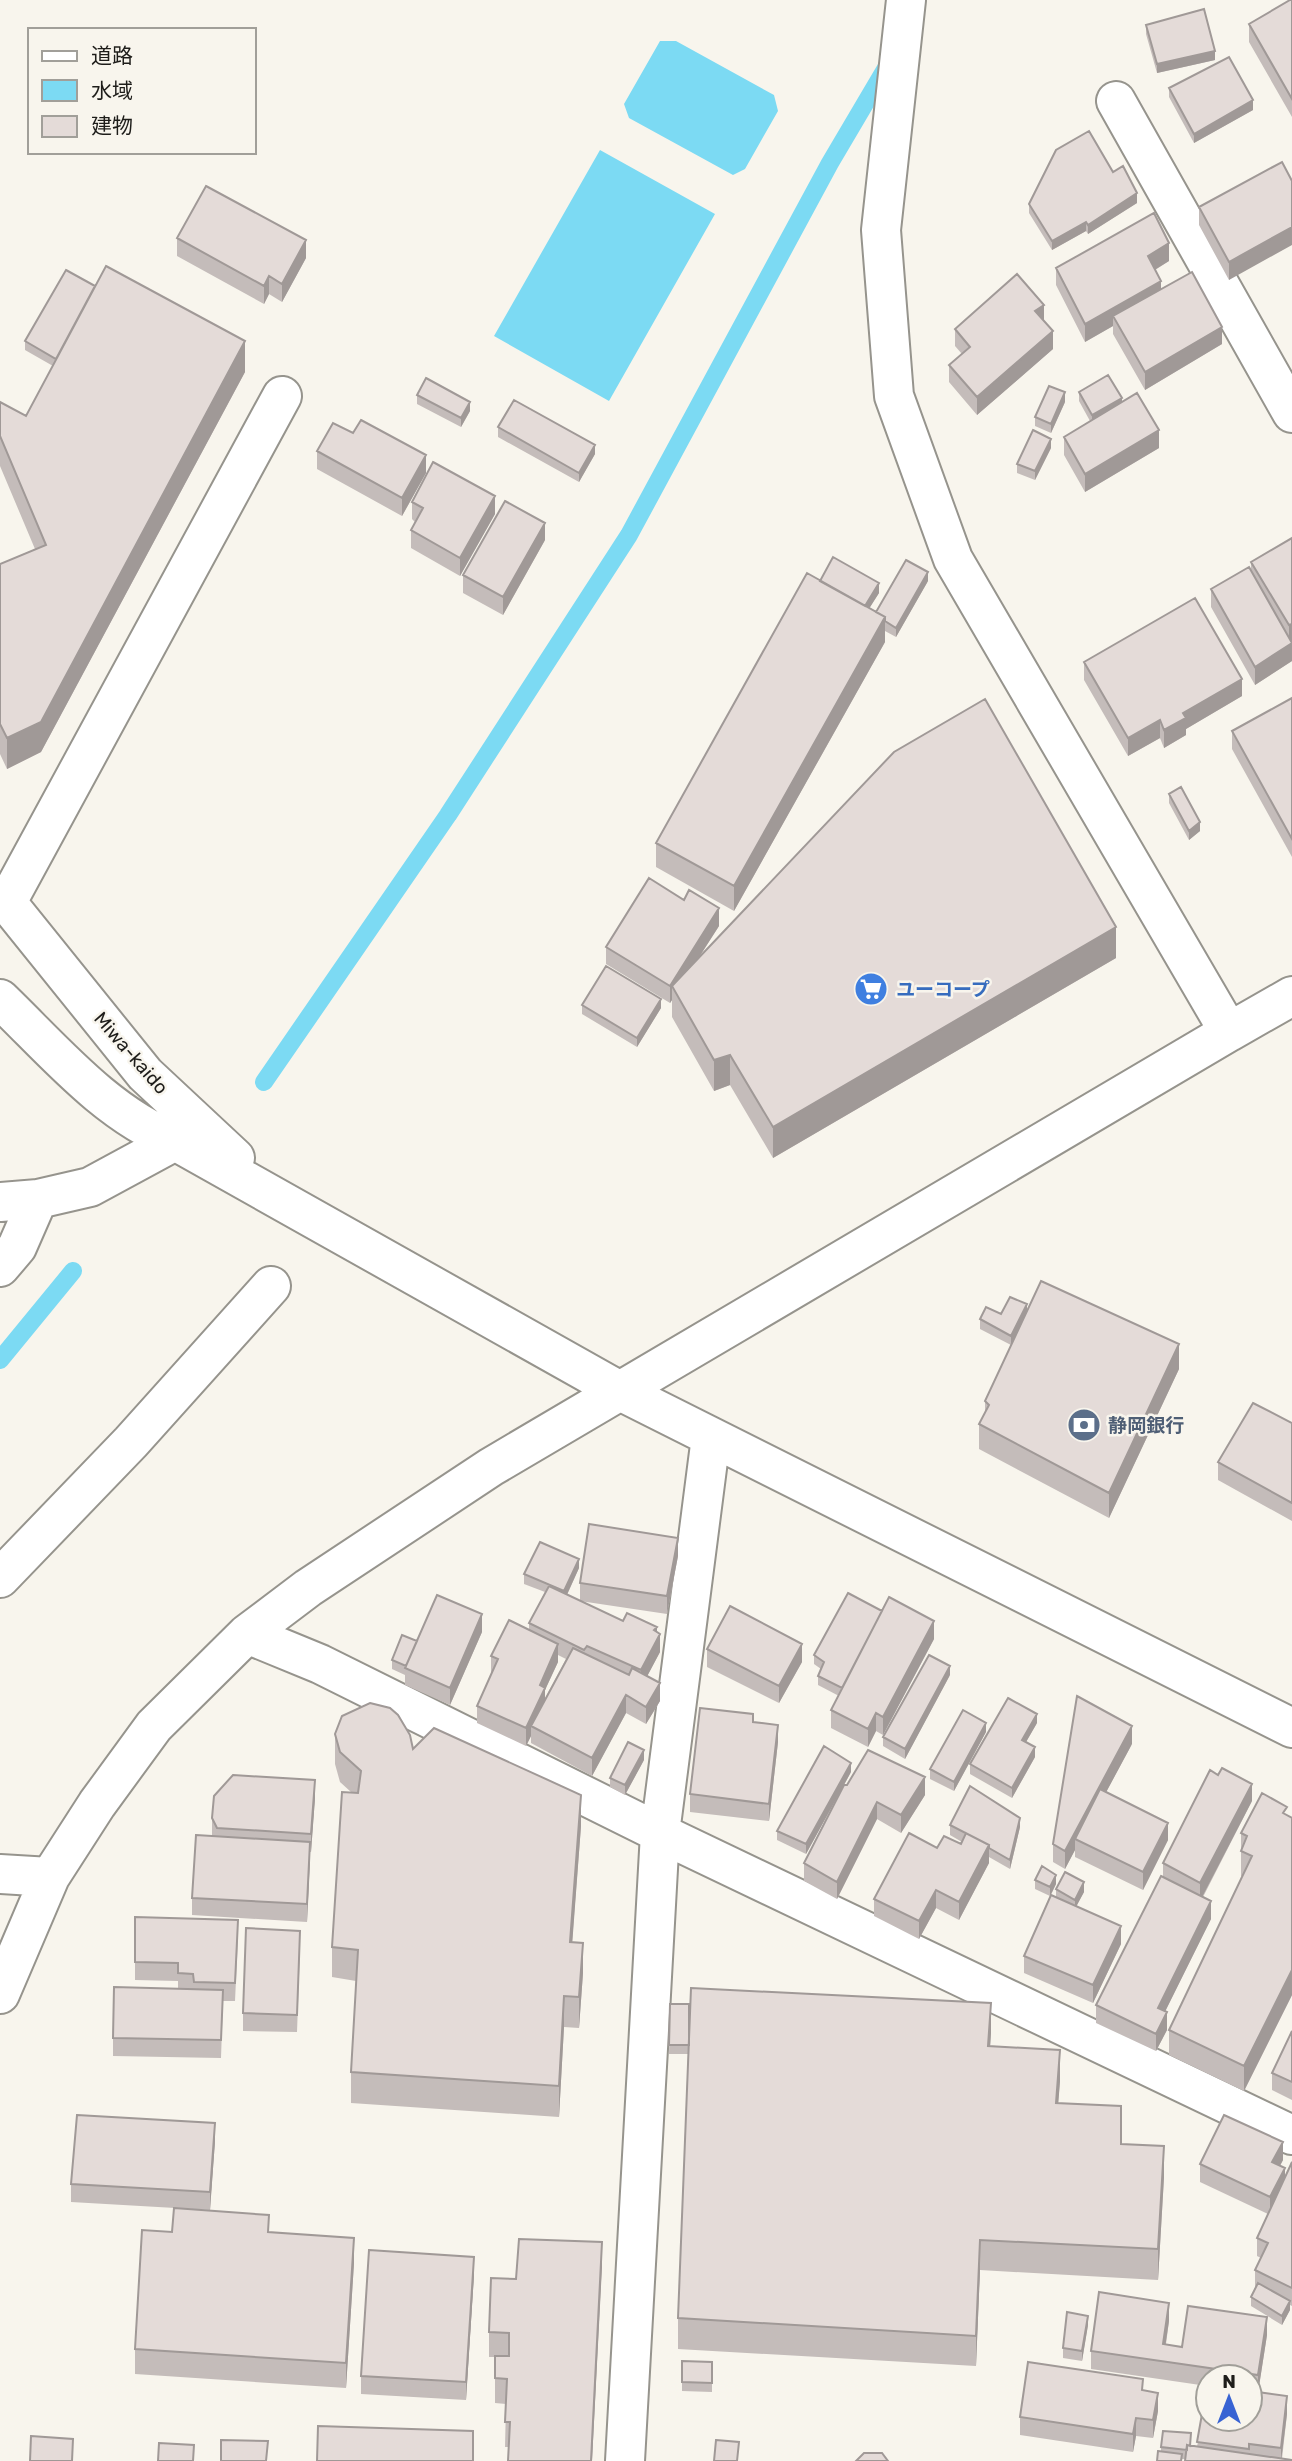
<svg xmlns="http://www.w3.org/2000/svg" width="1292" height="2461" font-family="Rubik,'Noto Sans JP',sans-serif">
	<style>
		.water { fill: #7cdaf3 }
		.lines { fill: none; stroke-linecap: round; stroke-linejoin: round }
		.stream { stroke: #7cdaf3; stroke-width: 18 }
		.minor-casing { stroke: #96948d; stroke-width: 42 }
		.minor { stroke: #fff; stroke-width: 38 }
		.wall { fill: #c4bcba; fill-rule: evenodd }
		.shaded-wall { fill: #a09997 }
		.building { fill: #e4dbd8; stroke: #a09997; stroke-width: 2 }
		.labels { text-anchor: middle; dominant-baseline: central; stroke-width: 5; stroke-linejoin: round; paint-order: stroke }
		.shop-label { font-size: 19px; font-weight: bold; fill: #366cbe; stroke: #f8f5ed; text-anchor: start }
		.street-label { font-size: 19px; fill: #1e1d1a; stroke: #f8f5ed }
		.service-label { font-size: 19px; font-weight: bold; fill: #4e5e75; stroke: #f8f5ed; text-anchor: start }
	</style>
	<rect width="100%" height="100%" fill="#f8f5ed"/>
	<!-- water -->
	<path class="water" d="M660,41H676L774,95L778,111L745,169L733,175L629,118L624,104Z
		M600,150L715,214L609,401L494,336Z"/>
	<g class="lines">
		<!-- stream -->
		<path class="stream" d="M264,1082L448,815L629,535L830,163L889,63
			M0,1360L73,1271"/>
		<defs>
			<path id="minor" d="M1116,101L1292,413
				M0,894L145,1074L235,1158
				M6,904L282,396
				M0,999C53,1050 106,1114 175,1141L620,1391L1292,1728
				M1229,1032L1292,996
				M0,1202L38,1199L90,1187L175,1141
				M0,1267L17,1247L38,1199
				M0,1578L131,1442L271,1286
				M247,1634L320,1664L660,1833L1292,2135
				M0,1874L50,1877
				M0,1994L50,1877L97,1804L154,1726L247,1634L308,1588L491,1467L1229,1032L953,559L894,396L881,230L906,0
				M625,2461L660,1833L711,1437"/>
		</defs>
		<!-- minor casing -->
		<use href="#minor" class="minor-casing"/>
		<!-- minor -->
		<use href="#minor" class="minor"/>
	</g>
	<!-- wall -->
	<path class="wall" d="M1292,0V117L1249,42V24Z
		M1146,25L1215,60L1157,73L1146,34Z
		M1169,88L1253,110L1194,143L1169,97Z
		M1282,162L1229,280L1199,225V207Z
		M1113,172L1137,203L1088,234L1086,231L1052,250L1029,213V204Z
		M177,238L306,258L282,302L269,294L264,304L177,256Z
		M1169,261L1155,270L1161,289L1222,344L1145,390L1113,334V326L1085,342L1056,285V268Z
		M955,329L1053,349L977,415L949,382V365L962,354L955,346Z
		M25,341L245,372L41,752L7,769L0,754V564L35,549L0,466V402L26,416L53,366L25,350Z
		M1079,392L1159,448L1085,492L1064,455V437L1090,421L1079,401Z
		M417,395L470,411L461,427L417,404Z
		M1065,402L1051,433L1035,426V417Z
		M498,427L595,454L579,482L498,437Z
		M1051,448L1035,480L1017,473V464Z
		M317,451L426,473L402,516L317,469Z
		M412,502L495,514L460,576L411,548V530L415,522L412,519Z
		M1292,538V661L1255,685L1211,607V589L1251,571V562Z
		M545,540L503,615L463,593V575Z
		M820,581L879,593L869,608L876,612L928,581L896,637L885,631V642L734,911L656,867V843Z
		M1084,662L1242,696L1186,729V735L1164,748L1160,738L1128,756L1084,680Z
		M1292,698V857L1232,749V731Z
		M1169,794L1200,831L1189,840L1169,803Z
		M719,926L698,959L1116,958L773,1158L730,1085L714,1091L672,1017V1000L670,1003L606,964V947Z
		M582,1005L661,1008L637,1047L582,1014Z
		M1027,1311L1179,1369L1109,1518L979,1449V1424L985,1412V1401L1011,1345L980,1329V1319L1001,1314Z
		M1292,1423V1521L1218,1480V1462Z
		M678,1556L667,1614L580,1601L623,1621L657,1632L660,1652L647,1676L660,1701L646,1724L626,1713L592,1776L531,1743V1736L526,1746L477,1723V1706L491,1674V1656L529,1630V1623L545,1592L524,1584V1574L579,1568L567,1595L580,1601V1583ZM558,1655L566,1659L545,1698V1690L558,1662Z
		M482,1632L450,1705L405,1685V1675L392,1669V1660L417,1641Z
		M934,1639L883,1735L876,1731L868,1747L831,1728V1710L839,1696L818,1685V1676L821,1669L814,1664V1655Z
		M707,1649L802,1662L779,1703L707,1667Z
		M950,1675L905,1759L883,1746V1737Z
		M753,1722L778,1742L769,1821L690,1812V1794Z
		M1037,1723L1026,1742L1035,1757L1012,1798L970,1774V1764Z
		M986,1732L954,1791L930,1779V1769Z
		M335,1734L413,1749L581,1826L572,1942L583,1973L579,2028L564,2027L559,2117L351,2103V2072L356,1981L332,1977V1947L351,1792L340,1782L335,1764Z
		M1132,1744L1106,1792L1168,1840L1143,1890L1075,1857V1850L1065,1869L1053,1862V1844Z
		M644,1760L625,1795L610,1787V1778Z
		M851,1772L844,1785L925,1795L901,1833L877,1819L837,1899L804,1881V1863L835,1801L806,1854L777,1840V1831Z
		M315,1798L311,1852H310L307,1922L192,1915V1898L212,1836V1818Z
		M1252,1801L1203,1897L1211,1919L1165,2011L1167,2030L1156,2051L1096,2023V2005L1163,1877V1863Z
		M1287,1815L1292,1818V1995L1244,2091L1169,2055V2030L1243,1876H1241V1833Z
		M950,1825L1020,1827L1010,1869L989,1857V1863L959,1920L936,1908L919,1939L874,1916V1899L937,1848L961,1844L962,1842L950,1835Z
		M1035,1880L1056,1884L1051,1895L1056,1897V1889L1084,1892L1076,1906L1121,1944L1093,2003L1024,1973V1956L1050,1896L1035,1889Z
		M135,1917L238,1938L235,2001H223L221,2058L113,2056V2038L178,1989V1981L135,1980Z
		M300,1949L297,2032L243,2031V2013Z
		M670,2004L991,2033L990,2047L1060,2081L1058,2103L1121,2144L1164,2177L1158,2280L980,2270L976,2366L678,2349V2318L688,2054H669Z
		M1292,2031V2100L1272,2090V2073Z
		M215,2141L210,2210L71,2202V2184Z
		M1283,2160L1280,2166L1285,2177L1292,2161V2306L1290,2305V2310L1282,2325L1251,2306V2297L1255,2288V2270L1261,2258L1257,2256V2238L1268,2214L1200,2182V2164Z
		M172,2232L354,2263L346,2388L135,2374V2349Z
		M602,2267L509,2447H505L506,2404L495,2403V2357H489V2332L516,2279Z
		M474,2275L466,2400L361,2394V2376Z
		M1169,2321L1166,2344L1182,2347L1267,2335L1258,2392L1287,2414L1282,2459H1182V2461L1161,2451V2447L1191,2446L1197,2447L1207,2386L1091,2369V2351ZM1208,2377H1250V2419H1208Z
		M1088,2325L1082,2361L1063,2358V2348Z
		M682,2361L712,2362V2392L682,2391Z
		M1143,2391L1158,2411L1153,2438L1136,2436L1133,2452L1020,2435V2417Z"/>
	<!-- shaded-wall -->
	<path class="shaded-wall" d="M1215,51V60L1157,73V64Z
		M1253,100V110L1194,143V134Z
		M1137,193V203L1088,234V225Z
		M1086,222V231L1052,250V241Z
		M1292,227V245L1229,280V262Z
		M306,240V258L282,302V284Z
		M1169,243V261L1148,274V256Z
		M269,276V294L264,304V286Z
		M1161,281V299L1113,316V326L1085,342V324Z
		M1044,305V323L1035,311Z
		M1222,327V344L1145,390V372Z
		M1053,331V349L977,415V397Z
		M245,341V372L41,752L7,769V738Z
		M1065,392V402L1051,433V424Z
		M1122,398V407L1092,424V415Z
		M470,402V411L461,427V418Z
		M1159,430V448L1085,492V474Z
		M1051,439V448L1035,480V471Z
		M595,445V454L579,482V473Z
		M426,455V473L402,516V498Z
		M495,496V514L460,576V558Z
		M545,523V540L503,615V597Z
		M928,572V581L896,637V628Z
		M879,583V593L862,620V611Z
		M885,617V642L734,911V886Z
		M1292,624V641L1289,643V625Z
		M1292,643V661L1255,685V667Z
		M1242,679V696L1186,729V735L1164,748V730L1183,713Z
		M1160,720V738L1128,756V738Z
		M1200,822V831L1189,840V831Z
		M719,908V926L676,993L672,986V1000L670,1003V986Z
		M1116,927V958L773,1158V1127Z
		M661,999V1008L637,1047V1038Z
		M730,1055V1085L714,1091V1060Z
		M1027,1304V1314L1011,1345V1336Z
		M1179,1344V1369L1109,1518V1493Z
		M678,1538V1556L667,1614V1596Z
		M579,1559V1568L564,1601V1591Z
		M482,1614V1632L450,1705V1688Z
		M934,1621V1639L883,1735V1717Z
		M657,1627V1640L660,1634V1652L641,1688V1670L654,1630Z
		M558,1644V1662L545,1690V1705L531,1726V1736L526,1746V1728L540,1685Z
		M802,1644V1662L779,1703V1686Z
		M950,1666V1675L905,1759V1749Z
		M660,1683V1701L646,1724V1707Z
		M626,1695V1713L592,1776V1758Z
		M876,1713V1731L868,1747V1729Z
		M1037,1714V1723L1022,1749V1740Z
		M986,1723V1732L954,1791V1782Z
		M778,1725V1742L769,1821V1804Z
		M1132,1726V1744L1080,1841L1075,1839V1850L1065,1869V1851Z
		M1035,1747V1757L1012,1798V1788Z
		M644,1750V1760L625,1795V1785Z
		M851,1763V1772L806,1854V1844Z
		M925,1777V1795L901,1833V1815Z
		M315,1780V1798L311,1852V1834Z
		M1252,1784V1801L1200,1901V1883Z
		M581,1795V1826L570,1973V1942Z
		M877,1802V1819L837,1899V1882Z
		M1020,1818V1827L1010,1869V1860Z
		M1168,1823V1840L1143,1890V1872Z
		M310,1842V1859L307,1922V1904Z
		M989,1845V1863L959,1920V1902Z
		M1056,1875V1884L1050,1896V1887Z
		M1084,1882V1892L1075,1909V1900Z
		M936,1890V1908L919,1939V1921Z
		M1211,1901V1919L1158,2026V2008Z
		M1121,1926V1944L1093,2003V1985Z
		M583,1943V1973L579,2028V1997Z
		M1292,1970V1995L1244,2091V2066Z
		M564,1996V2027L559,2117V2086Z
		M991,2003V2033L988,2077V2046Z
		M1167,2012V2030L1156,2051V2034Z
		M1060,2050V2081L1056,2133V2103Z
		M215,2123V2141L210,2210V2192Z
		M1283,2142V2160L1272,2180V2162Z
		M1164,2146V2177L1158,2280V2249Z
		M1285,2168V2186L1270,2215V2197Z
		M354,2238V2263L346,2388V2363Z
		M980,2240V2270L976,2366V2336Z
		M602,2242V2267L592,2461H591Z
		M474,2257V2275L466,2400V2382Z
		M1290,2301V2310L1282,2325V2316Z
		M1169,2303V2321L1163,2361V2344Z
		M1088,2316V2325L1082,2361V2351Z
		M1267,2317V2335L1258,2393V2375Z
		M1158,2393V2411L1153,2438V2420Z
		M1287,2396V2414L1281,2461V2448Z
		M1136,2418V2436L1133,2452V2434Z"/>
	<!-- building -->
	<path class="building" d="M1290,0H1292V99L1249,24Z
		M1204,9L1215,51L1157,64L1146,25Z
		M1229,57L1253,100L1194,134L1169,88Z
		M1089,131L1113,172L1123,166L1137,193L1088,225L1086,222L1052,241L1029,204L1056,150Z
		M1282,162L1292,181V227L1229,262L1199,207Z
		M206,186L306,240L282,284L269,276L264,286L177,238Z
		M1154,213L1169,243L1148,256L1161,281L1085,324L1056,268Z
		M106,266L245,341L41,722L7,738L0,724V564L46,545L0,436V402L26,416Z
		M66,270L95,286L56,359L25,341Z
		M1192,272L1222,327L1145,372L1113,316Z
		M1017,274L1044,305L1035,311L1053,331L977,397L949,365L970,347L955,329Z
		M1108,375L1122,398L1092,415L1079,392Z
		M426,378L470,402L461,418L417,395Z
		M1049,386L1065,392L1051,424L1035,417Z
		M1137,393L1159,430L1085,474L1064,437Z
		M514,400L595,445L579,473L498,427Z
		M361,420L426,455L402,498L317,451L333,423L353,433Z
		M1033,430L1051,439L1035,471L1017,464Z
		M433,462L495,496L460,558L411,530L423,508L412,502Z
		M505,501L545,523L503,597L463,575Z
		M1292,538V624L1289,625L1251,562Z
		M833,557L879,583L865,606L820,581Z
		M906,560L928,572L896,628L885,621V617L876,612Z
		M1249,567L1292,643L1255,667L1211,589Z
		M807,573L885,617L734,886L656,843Z
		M1195,598L1242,679L1183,713L1186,718L1164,730L1160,720L1128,738L1084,662Z
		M1292,698V839L1232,731Z
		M985,699L1116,927L773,1127L730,1055L714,1060L672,986L894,752Z
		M1181,787L1200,822L1189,831L1169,794Z
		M649,878L684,900L689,890L719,908L670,986L606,947Z
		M606,966L661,999L637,1038L582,1005Z
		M1041,1281L1179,1344L1109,1493L979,1424L989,1405L985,1401Z
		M1010,1297L1027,1304L1011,1336L980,1319L986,1307L1001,1314Z
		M1253,1403L1292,1423V1503L1218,1462Z
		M589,1524L678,1538L667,1596L580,1583Z
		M540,1542L579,1559L564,1591L524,1574Z
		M549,1586L623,1621L627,1613L657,1627L654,1630L660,1634L641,1670L587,1646L584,1650L529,1623Z
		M848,1593L882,1611L842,1688L818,1676L824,1662L814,1655Z
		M437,1595L482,1614L450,1688L405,1668Z
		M889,1597L934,1621L883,1717L876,1713L868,1729L831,1710Z
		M730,1606L802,1644L779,1686L707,1649Z
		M509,1620L558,1644L540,1685L545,1688L526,1728L477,1706L498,1659L491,1656Z
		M402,1635L417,1641L406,1666L392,1660Z
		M573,1648L629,1675L632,1668L660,1683L646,1707L626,1695L592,1758L531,1726Z
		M929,1655L950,1666L905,1749L883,1737Z
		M1077,1696L1132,1726L1065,1851L1053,1844Z
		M1008,1698L1037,1714L1022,1740L1035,1747L1012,1788L970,1764Z
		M370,1703L390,1708L398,1715L410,1735L413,1749L434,1728L581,1795L570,1942L583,1943L579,1997L564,1996L559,2086L351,2072L358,1950L332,1947L342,1792L358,1793L361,1771L340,1752L335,1734L342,1716Z
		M700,1708L753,1714V1722L778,1725L769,1804L690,1794Z
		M963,1710L986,1723L954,1782L930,1769Z
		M628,1742L644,1750L625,1785L610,1778Z
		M824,1746L851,1763L806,1844L777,1831Z
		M868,1750L925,1777L901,1815L877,1802L837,1882L804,1863L844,1785H847Z
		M1222,1768L1252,1784L1200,1883L1163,1863L1210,1770L1218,1775Z
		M233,1775L315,1780L311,1834L217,1828L212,1818L214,1796Z
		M970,1786L1020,1818L1010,1860L989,1848V1845L950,1825Z
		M1100,1789L1168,1823L1143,1872L1075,1839Z
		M1262,1793L1287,1807L1283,1813L1292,1818V1970L1244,2066L1169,2030L1252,1856L1241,1851L1247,1836L1241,1833Z
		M909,1833L937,1848L944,1836L961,1844L966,1833L989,1845L959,1902L936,1890L919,1921L874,1899Z
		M196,1835L310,1842L307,1904L192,1898Z
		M1042,1866L1056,1875L1050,1887L1035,1880Z
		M1065,1872L1084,1882L1075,1900L1056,1889Z
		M1161,1876L1211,1901L1158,2008L1167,2012L1156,2034L1096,2005Z
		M1051,1895L1121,1926L1093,1985L1024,1956Z
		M135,1917L238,1920L235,1983L194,1982L193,1974L178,1973V1963L135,1962Z
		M246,1928L300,1931L297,2015L243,2013Z
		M114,1987L223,1990L221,2040L113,2038Z
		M691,1988L991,2003L988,2046L1060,2050L1056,2103L1121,2106V2144L1164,2146L1158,2249L980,2240L976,2336L678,2318Z
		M670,2004H689V2045H669Z
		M1292,2031V2082L1272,2073Z
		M77,2115L215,2123L210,2192L71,2184Z
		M1224,2115L1283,2142L1272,2162L1285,2168L1270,2197L1200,2164Z
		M1292,2162V2288L1255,2270L1268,2243L1257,2238Z
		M174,2208L269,2215L268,2232L354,2238L346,2363L135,2349L142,2230L172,2232Z
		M519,2239L602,2242L591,2461H508L510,2422H505L507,2379L495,2378V2356H509V2333L489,2332L491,2278L516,2279Z
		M369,2250L474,2257L466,2382L361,2376Z
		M1258,2283L1290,2301L1282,2316L1251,2297Z
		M1099,2292L1169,2303L1163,2344L1182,2347L1188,2306L1267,2317L1258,2375L1091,2351Z
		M1067,2312L1088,2316L1082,2351L1063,2348Z
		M682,2361L712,2362V2383L682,2382Z
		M1028,2362L1143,2379L1142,2390L1158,2393L1153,2420L1136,2418L1133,2434L1020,2417Z
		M1207,2386H1208V2419H1250V2391L1287,2396L1281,2448L1249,2444V2449L1197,2442Z
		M318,2426L473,2431V2461H317Z
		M1163,2431L1191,2433L1190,2446L1187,2445V2450L1161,2447Z
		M31,2436L73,2439L72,2461H30Z
		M221,2440L268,2441L266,2461H221Z
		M716,2440L739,2442L737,2461H714Z
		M159,2443L194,2445L193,2461H158Z
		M1187,2445L1292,2460V2461H1185Z
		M1158,2451L1182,2454L1181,2461H1157Z
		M864,2453H882L888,2461H856Z"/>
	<!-- icons -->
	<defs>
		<symbol id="supermarket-disc" viewBox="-11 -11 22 22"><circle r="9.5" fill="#3f7fe0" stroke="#f8f5ed"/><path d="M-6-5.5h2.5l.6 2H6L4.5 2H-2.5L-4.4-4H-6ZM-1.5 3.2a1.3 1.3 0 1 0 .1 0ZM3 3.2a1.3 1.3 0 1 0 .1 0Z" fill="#fff"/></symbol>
		<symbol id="bank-disc" viewBox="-11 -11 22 22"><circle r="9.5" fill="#5c6f8a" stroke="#f8f5ed"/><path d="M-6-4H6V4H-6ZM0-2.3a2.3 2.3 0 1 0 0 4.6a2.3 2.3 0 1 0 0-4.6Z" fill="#fff"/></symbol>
	</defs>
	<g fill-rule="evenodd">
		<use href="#supermarket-disc" x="852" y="970" width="38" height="38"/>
		<use href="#bank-disc" x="1065" y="1406" width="38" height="38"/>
	</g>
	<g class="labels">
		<!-- shop labels -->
		<g class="shop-label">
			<text x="896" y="989">ユーコープ</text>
		</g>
		<!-- street labels -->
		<g class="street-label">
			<text transform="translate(131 1053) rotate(49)">Miwa-kaido</text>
		</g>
		<!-- service labels -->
		<g class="service-label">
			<text x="1108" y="1425">静岡銀行</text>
		</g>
	</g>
	<!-- legend -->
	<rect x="28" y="28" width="228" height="126" fill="#f8f5ed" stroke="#a19f99" stroke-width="2"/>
	<rect x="42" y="51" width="35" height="10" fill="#ffffff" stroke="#a19f99" stroke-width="2"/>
	<text x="91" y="63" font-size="21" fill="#1e1d1a">道路</text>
	<rect x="42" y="80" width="35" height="21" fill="#7cdaf3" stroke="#a19f99" stroke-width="2"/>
	<text x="91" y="98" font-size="21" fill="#1e1d1a">水域</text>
	<rect x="42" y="116" width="35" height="21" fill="#e4dbd8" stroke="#a19f99" stroke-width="2"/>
	<text x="91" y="133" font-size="21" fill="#1e1d1a">建物</text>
	<!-- north arrow -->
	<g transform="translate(1229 2398)"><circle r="33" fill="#f8f5ed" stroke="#a19f99" stroke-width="2"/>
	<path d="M0-5L12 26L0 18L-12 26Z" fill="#3863d3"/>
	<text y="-10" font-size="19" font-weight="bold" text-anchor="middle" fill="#1e1d1a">N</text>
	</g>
</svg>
